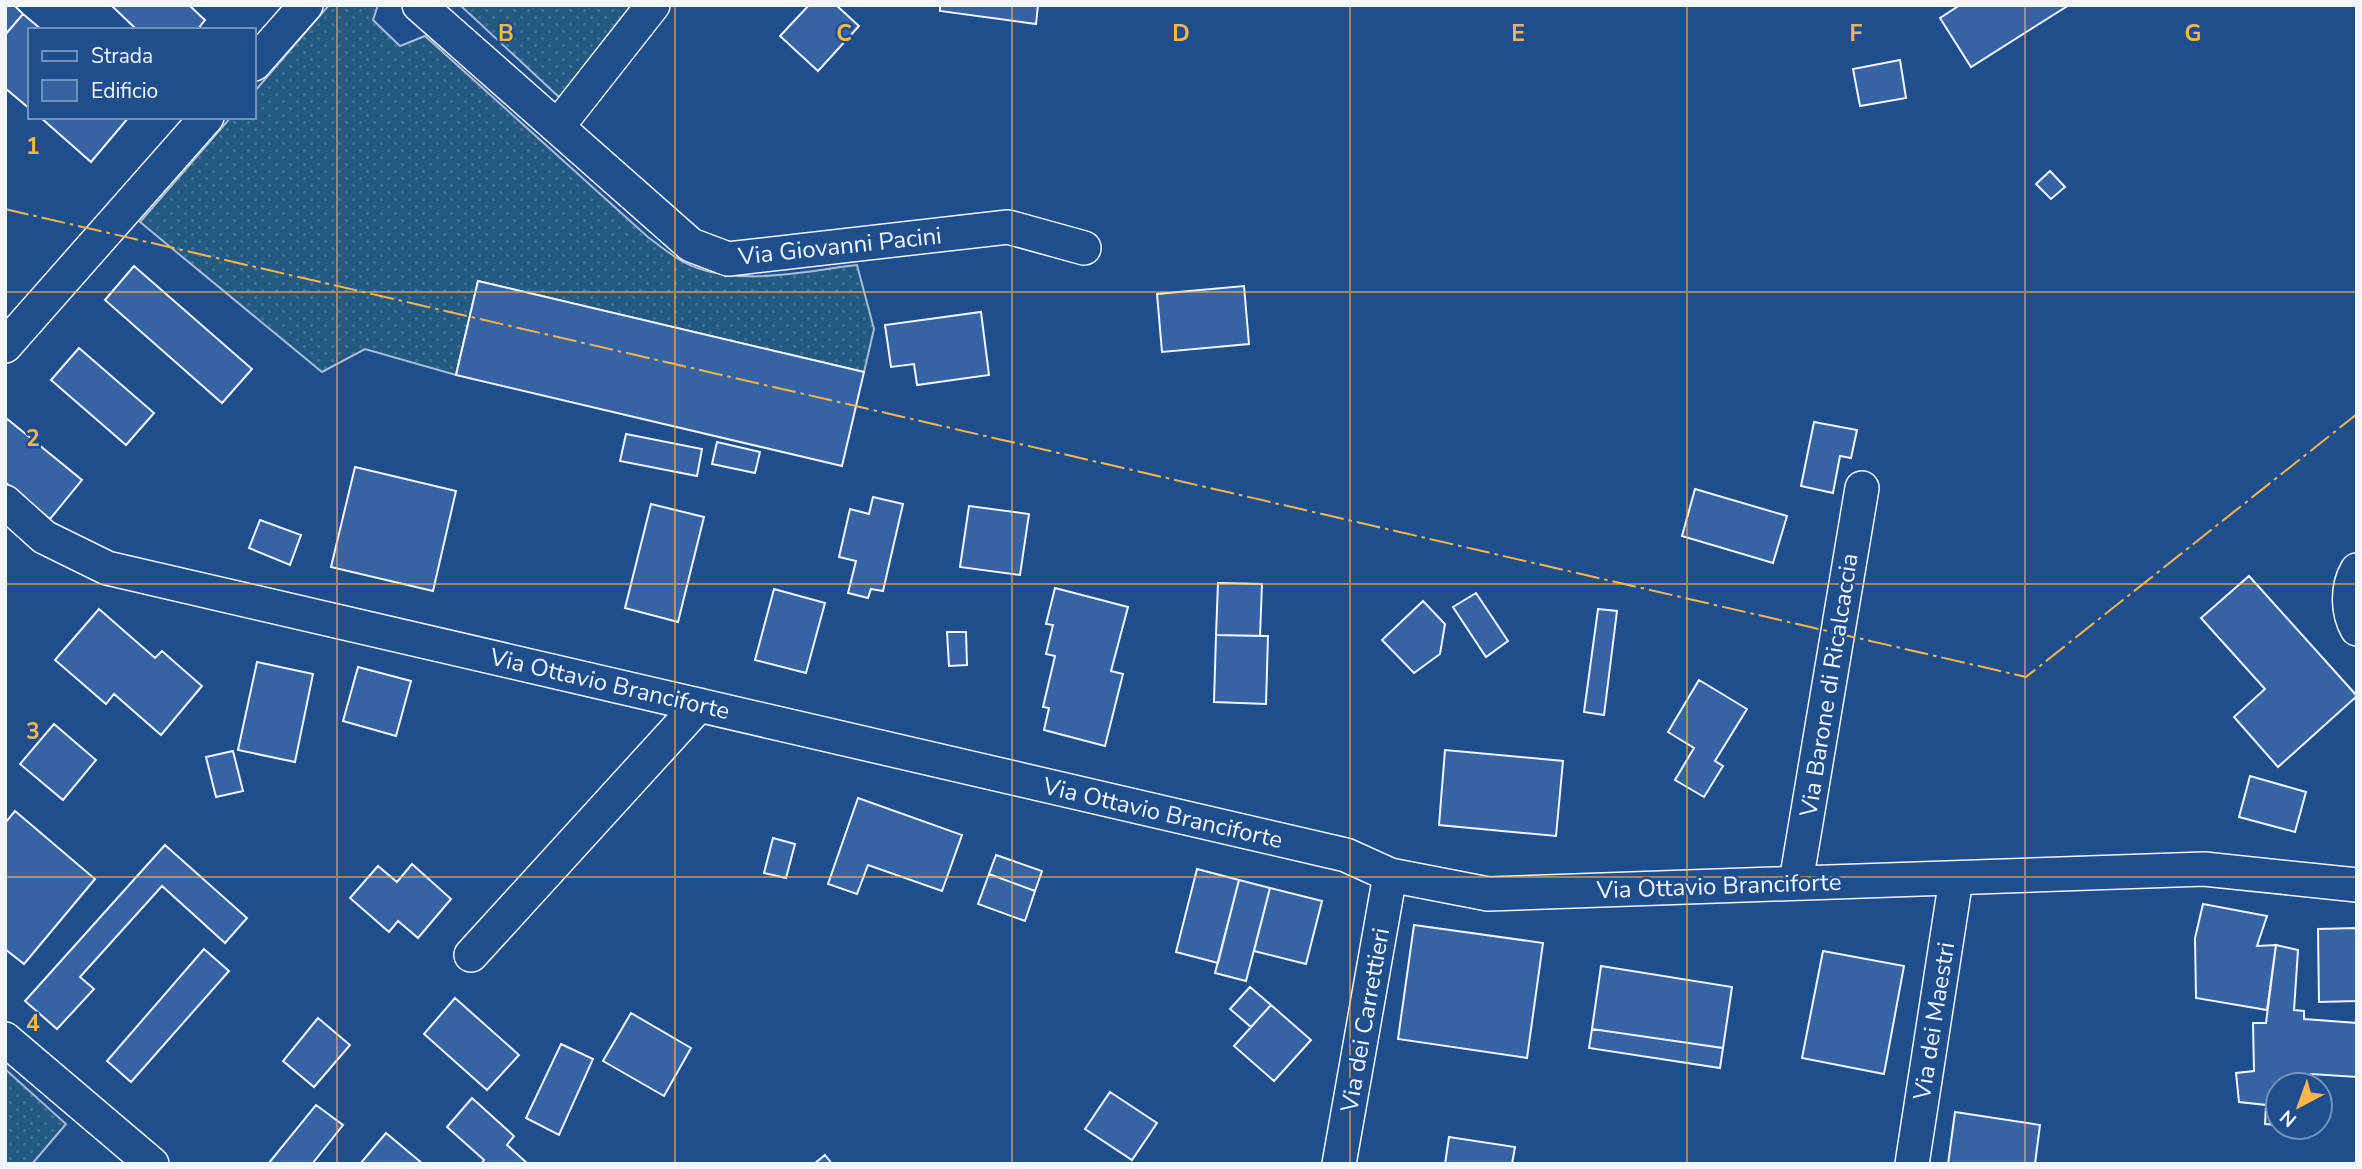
<svg xmlns="http://www.w3.org/2000/svg" width="2362" height="1169" font-family="'Nunito Sans',sans-serif">
	<style>
		.grass { fill: url(#grass-dots); stroke: #a8bbd7; stroke-width: 2 }
		.building { fill: #3563a3; stroke: #f2f6ff; stroke-width: 2 }
		.lines { fill: none; stroke-linecap: round; stroke-linejoin: round }
		.minor-casing { stroke: #f2f6ff; stroke-width: 36 }
		.minor { stroke: #1f4e8c; stroke-width: 33 }
		.power { stroke: #ffb74d; stroke-width: 2; stroke-dasharray: 24 5 3.5 5; stroke-linecap: butt }
		.grid { fill: none; stroke: #ffb74d; stroke-width: 2; stroke-opacity: 0.55 }
		.labels { text-anchor: middle; dominant-baseline: central; stroke-width: 5; stroke-linejoin: round; paint-order: stroke }
		.street-label { font-size: 24px; fill: #f2f6ff; stroke: #1f4e8c }
		.grid-label { font-size: 23px; text-anchor: middle; font-weight: bold; fill: #ffb74d; stroke: #1f4e8c; stroke-width: 5; stroke-linejoin: round; paint-order: stroke }
	</style>
	<defs>
		<pattern id="grass-dots" width="8" height="8" patternUnits="userSpaceOnUse" patternTransform="scale(1.75)"><rect width="8" height="8" fill="#245a82"/><path d="M2 2h.1M6 6h.1" fill="none" stroke="#447295" stroke-width="1.8" stroke-linecap="round"/></pattern>
	</defs>
	<rect width="100%" height="100%" fill="#1f4e8c"/>
	<!-- grass -->
	<path class="grass" d="M329,5H378L373,20L400,46L425,36L649,238C662,247 675,259 690,265C741,287 804,271 857,265L874,329L864,372L478,281L456,375L365,349L322,372L140,222L231,117H254V92Z
		M460,5H635L560,98Z
		M5,1069L66,1124L32,1164H5Z"/>
	<!-- building -->
	<path class="building" d="M5,5H14L23,14L5,35Z
		M111,5H189L205,20L197,30H137Z
		M809,5H836L859,26L818,71L780,36Z
		M940,5H1038L1036,24L940,11Z
		M1960,5H2069L1971,67L1940,18Z
		M23,14L42,30H30V109L5,88V35Z
		M1900,60L1906,98L1860,106L1853,69Z
		M40,117H129L91,162Z
		M2050,171L2065,187L2051,199L2036,184Z
		M134,266L252,369L222,403L105,300Z
		M478,281L864,372L842,466L456,375Z
		M1244,286L1249,344L1162,352L1157,294Z
		M981,312L989,375L917,385L914,364L891,367L885,325Z
		M79,348L154,413L126,445L51,380Z
		M6,418L82,480L50,519L5,482Z
		M1814,422L1857,430L1851,458L1840,456L1833,493L1801,486Z
		M626,434L702,449L697,476L620,461Z
		M717,442L760,452L755,473L712,464Z
		M355,467L456,491L433,591L331,567Z
		M1695,489L1787,516L1773,563L1682,536Z
		M873,497L903,504L883,591L871,589L868,598L848,593L856,561L839,557L850,509L869,514Z
		M651,504L704,517L678,622L625,608Z
		M969,506L1029,514L1020,575L960,567Z
		M260,520L301,535L290,565L249,548Z
		M2249,576L2357,696L2278,767L2234,717L2265,689L2201,618Z
		M1218,583L1262,584L1260,636L1216,635Z
		M1055,588L1128,607L1111,671L1123,674L1105,746L1044,730L1049,708L1043,707L1055,656L1046,654L1053,625L1046,624Z
		M774,589L825,603L806,673L755,660Z
		M1476,593L1508,641L1486,657L1453,607Z
		M1423,601L1445,624L1440,654L1414,673L1382,640Z
		M99,609L155,658L162,651L202,686L161,735L114,694L106,704L55,660Z
		M1598,609L1617,611L1604,715L1584,712Z
		M947,632H966L967,665L949,666Z
		M1216,635L1268,636L1266,704L1214,702Z
		M257,662L313,674L295,762L238,750Z
		M358,667L411,681L396,736L343,721Z
		M1699,680L1747,709L1715,761L1723,766L1704,797L1675,780L1694,748L1668,732Z
		M54,724L96,760L63,800L20,764Z
		M1445,750L1563,761L1556,836L1439,825Z
		M233,751L243,791L216,797L206,757Z
		M2250,776L2306,792L2295,832L2239,817Z
		M858,798L962,835L942,891L868,865L857,894L828,884Z
		M15,811L95,879L24,964L5,949V823Z
		M773,838L795,844L786,878L764,873Z
		M165,845L247,918L225,943L162,886L80,977L94,989L57,1029L25,1001Z
		M996,855L1042,871L1035,891L989,874Z
		M412,864L451,899L418,938L398,921L389,932L350,898L378,866L397,882Z
		M1197,869L1239,880L1218,963L1176,952Z
		M989,874L1035,891L1025,921L978,904Z
		M1239,880L1270,888L1246,981L1215,973Z
		M1270,888L1322,901L1306,964L1254,951Z
		M2203,904L2267,916L2257,946L2276,945L2267,1010L2196,998L2195,938Z
		M1414,925L1543,943L1527,1058L1398,1039Z
		M2357,928V1001L2319,1002L2318,929Z
		M2276,945L2298,950L2294,1010L2304,1011V1019L2357,1023V1077L2311,1074L2310,1084L2284,1082V1085H2278V1125L2265,1124L2266,1105L2239,1102L2236,1073L2254,1071L2253,1023H2266Z
		M204,949L229,971L131,1082L107,1061Z
		M1823,951L1904,966L1884,1074L1802,1058Z
		M1601,966L1732,987L1723,1048L1592,1029Z
		M1250,987L1271,1005L1251,1027L1230,1009Z
		M455,998L519,1055L487,1090L424,1034Z
		M1271,1005L1311,1040L1274,1081L1234,1046Z
		M631,1013L691,1048L664,1096L603,1061Z
		M318,1018L350,1045L314,1087L283,1061Z
		M1592,1029L1723,1048L1720,1068L1589,1048Z
		M561,1044L593,1059L559,1135L526,1118Z
		M1110,1092L1157,1123L1132,1160L1085,1129Z
		M472,1098L514,1136L507,1145L528,1164H481L484,1160L447,1127Z
		M316,1105L343,1125L312,1164H268Z
		M1955,1112L2040,1125L2035,1164H1948Z
		M386,1133L423,1164H360Z
		M1449,1137L1515,1147L1512,1164H1445Z
		M825,1155L832,1164H814Z"/>
	<g class="lines">
		<defs>
			<path id="minor" d="M419,5L691,245L728,259L1008,227L1084,248
				M254,64L306,5
				M558,126L653,5
				M5,346L207,117
				M5,502L44,537L107,568L1346,855L1390,875L1488,894L2204,869L2357,885
				M2357,570C2347,587 2347,611 2357,629
				M1796,882L1862,488
				M471,955L699,705
				M5,1039L152,1164
				M1339,1164L1390,875
				M1912,1164L1956,879"/>
		</defs>
		<!-- minor casing -->
		<use href="#minor" class="minor-casing"/>
		<!-- minor -->
		<use href="#minor" class="minor"/>
		<!-- power -->
		<path class="power" d="M5,209L2026,677L2357,414"/>
	</g>
	<!-- grid -->
	<path class="grid" d="M337,5V1164M675,5V1164M1012,5V1164M1350,5V1164M1687,5V1164M2025,5V1164M5,292H2357M5,584H2357M5,877H2357"/>
	<g class="labels">
		<!-- street labels -->
		<g class="street-label">
			<text transform="translate(840 246) rotate(-6)">Via Giovanni Pacini</text>
			<text transform="translate(610 684) rotate(13)">Via Ottavio Branciforte</text>
			<text transform="translate(1829 685) rotate(-81)">Via Barone di Ricalcaccia</text>
			<text transform="translate(1163 813) rotate(13)">Via Ottavio Branciforte</text>
			<text transform="translate(1719 886) rotate(-2)">Via Ottavio Branciforte</text>
			<text transform="translate(1365 1020) rotate(-80)">Via dei Carrettieri</text>
			<text transform="translate(1934 1021) rotate(-81)">Via dei Maestri</text>
		</g>
	</g>
	<g class="grid-label">
		<text x="506" y="41">B</text>
		<text x="844" y="41">C</text>
		<text x="1181" y="41">D</text>
		<text x="1518" y="41">E</text>
		<text x="1856" y="41">F</text>
		<text x="2193" y="41">G</text>
		<text x="33" y="154">1</text>
		<text x="33" y="446">2</text>
		<text x="33" y="739">3</text>
		<text x="33" y="1031">4</text>
	</g>
	<!-- border -->
	<rect width="2362" height="1169" fill="none" stroke="#f2f6ff" stroke-width="14"/>
	<!-- legend -->
	<rect x="28" y="28" width="228" height="91" fill="#1f4e8c" stroke="#7391ba" stroke-width="2"/>
	<rect x="42" y="51" width="35" height="10" fill="#1f4e8c" stroke="#7391ba" stroke-width="2"/>
	<text x="91" y="63" font-size="21" fill="#f2f6ff">Strada</text>
	<rect x="42" y="80" width="35" height="21" fill="#3563a3" stroke="#7391ba" stroke-width="2"/>
	<text x="91" y="98" font-size="21" fill="#f2f6ff">Edificio</text>
	<!-- north arrow -->
	<g transform="translate(2299 1106) rotate(221)"><circle r="33" fill="#1f4e8c" stroke="#7391ba" stroke-width="2"/>
	<path d="M0-5L12 26L0 18L-12 26Z" fill="#ffb74d"/>
	<text y="-10" font-size="19" font-weight="bold" text-anchor="middle" fill="#f2f6ff">N</text>
	</g>
</svg>
